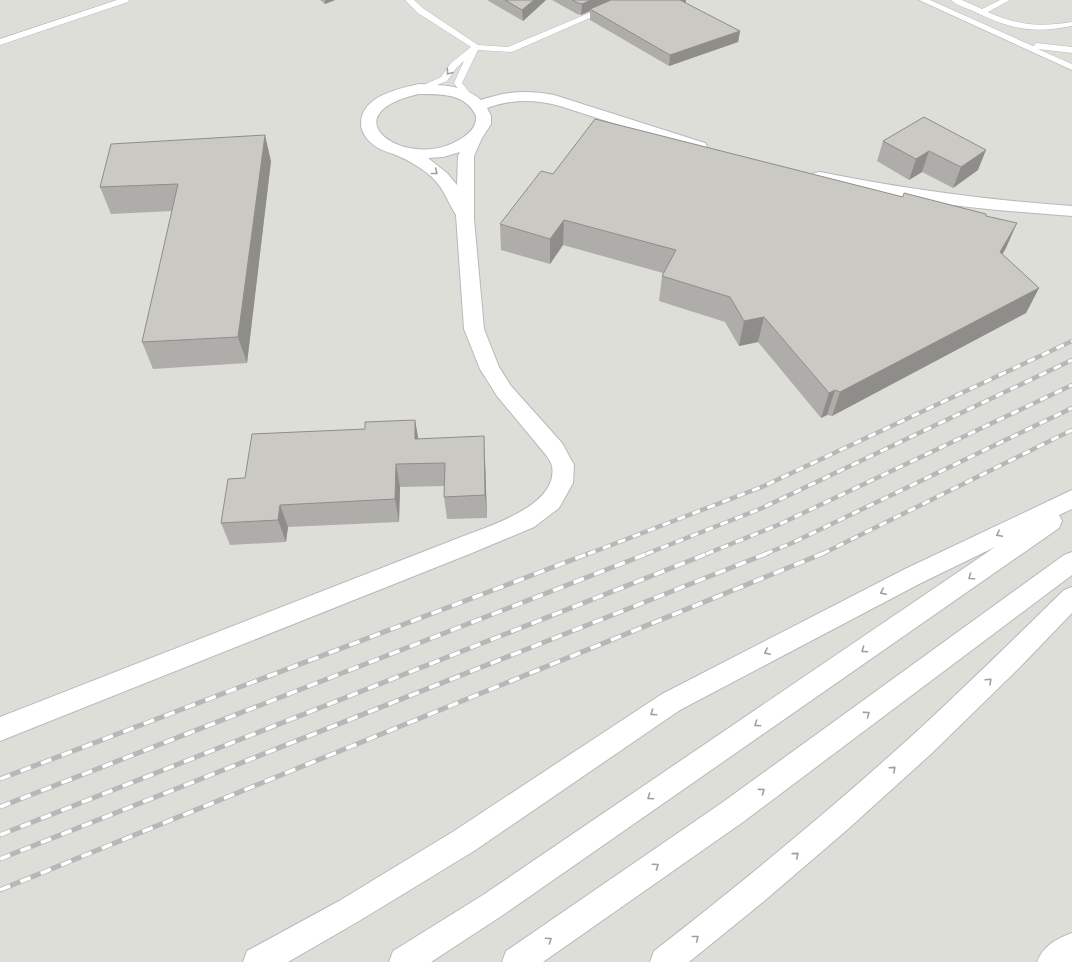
<svg xmlns="http://www.w3.org/2000/svg" width="1072" height="962" font-family="Mulish,sans-serif">
	<style>
		.industrial { fill: #deded9 }
		.lines { fill: none; stroke-linecap: round; stroke-linejoin: round }
		.service-casing { stroke: #b7b8bc; stroke-width: 1 }
		.minor-casing { stroke: #b7b8bc; stroke-width: 2 }
		.service { fill: #fff; fill-rule: evenodd }
		.minor { fill: #fff; fill-rule: evenodd }
		.rail-far1-casing { stroke: #b7b7b8; stroke-width: 4.5 }
		.rail-casing { stroke: #b7b7b8; stroke-width: 5 }
		.rail-far1 { stroke: #fff; stroke-width: 3; stroke-dasharray: 8; stroke-linecap: butt }
		.rail { stroke: #fff; stroke-width: 3.5; stroke-dasharray: 11; stroke-linecap: butt }
		.wall { fill: #afada9 }
		.shaded-wall { fill: #8e8d89 }
		.building { fill: #cbc9c4; stroke: #8e8d89 }
		.oneway { stroke: #9fa0a3 }
	</style>
	<rect width="100%" height="100%" fill="#efefe7"/>
	<!-- industrial -->
	<path class="industrial" d="M0,0H1072V962H0Z"/>
	<g class="lines">
		<defs>
			<path id="service" d="M117,0H129L128,2L0,45V39Z
				M405,0H414L424,9L478,45L508,47L620,0H631L512,52L478,50L462,83L474,98L469,101L466,100L454,83L464,61L457,67L447,81L422,91L419,92L415,89L441,77L451,63L471,47L418,13Z
				M919,0H930L1033,46L1037,43L1072,47V53L1038,49L1072,64V70Z
				M951,0H962L982,9L1000,0H1010L988,12C1019,26 1039,27 1072,22V26C1032,34 1010,29 973,11C966,8 956,5 951,0Z"/>
			<path id="minor" d="M419,84C441,85 464,85 481,100C506,91 528,90 554,95L705,143L707,146L705,149L699,151L693,149L560,106C534,99 512,99 487,108L491,116V124L482,138L474,156V219L484,329L499,367L511,386L562,443L574,465L573,483L559,508L534,527L472,553L0,741V717L456,539C485,527 559,507 552,466C551,462 548,458 546,455L497,396L480,369L464,329L456,215C446,199 443,185 427,173C418,166 408,160 398,156C392,153 385,152 378,148C370,143 362,135 361,125C360,96 398,89 419,84ZM419,94C440,94 466,93 476,116C477,126 470,133 462,138C408,174 325,115 419,94ZM460,152L458,156L457,185L447,173L428,158L443,157Z
				M820,172C903,189 987,200 1072,206V216C986,210 898,201 814,181L812,177L814,173Z
				M1072,490V509L1059,515L1062,521L1059,528L503,915L431,962H389L393,951L483,895L995,547L921,583L680,710L474,851L359,921L288,962H243L247,951L339,901L454,831L662,694L905,569Z
				M1072,552V575L743,822L543,962H502L506,951L723,802L1064,555Z
				M1072,587V613L1021,666L932,753L848,829L763,902L689,962H650L654,951C743,882 830,810 914,734C965,687 1014,639 1064,590Z
				M1072,933V962H1037C1043,946 1056,939 1072,933Z"/>
		</defs>
		<!-- service casing -->
		<use href="#service" class="service-casing"/>
		<!-- minor casing -->
		<use href="#minor" class="minor-casing"/>
		<!-- service -->
		<use href="#service" class="service"/>
		<!-- minor -->
		<use href="#minor" class="minor"/>
		<defs>
			<path id="rail-far1" d="M588,554L764,486L1072,341
				M646,554L760,509L1072,360
				M706,554L778,525L1072,385
				M765,554L792,543L1072,408
				M822,554L1072,430"/>
			<path id="rail" d="M0,779L590,553
				M0,807L649,553
				M0,835L709,553
				M0,859L768,553
				M0,890L824,553"/>
		</defs>
		<!-- rail-far1 casing -->
		<use href="#rail-far1" class="rail-far1-casing"/>
		<!-- rail casing -->
		<use href="#rail" class="rail-casing"/>
		<!-- rail-far1 -->
		<use href="#rail-far1" class="rail-far1"/>
		<!-- rail -->
		<use href="#rail" class="rail"/>
	</g>
	<!-- wall -->
	<path class="wall" d="M320,0H335L325,4Z
		M487,0H546L523,21Z
		M552,0H686L685,3L740,31L738,42L669,66L590,20V11L581,15L577,14Z
		M924,117L978,170L953,188L922,172L909,180L877,161L883,141Z
		M271,161L247,363L153,369L142,342L172,211L111,214L100,187Z
		M553,174L903,197L986,216L1006,248L1002,254L1039,288L1026,313L832,416L827,415L821,418L758,342L739,346L725,322L659,301L662,276L663,273L563,245L550,264L501,250L500,224Z
		M415,420L418,439L485,460L487,518L447,519L444,497V486L400,487L399,522L288,527L286,542L230,545L221,523L365,429Z"/>
	<!-- shaded-wall -->
	<path class="shaded-wall" d="M325,0H335L325,4Z
		M534,0H546L523,21L522,10Z
		M591,0H616L590,9V11L581,15L582,4Z
		M678,0H686L685,6Z
		M740,31L738,42L669,66L670,55Z
		M265,135L271,161L247,363L238,337Z
		M986,150L978,170L953,188L961,167Z
		M929,151L922,172L909,180L916,159Z
		M564,220L563,245L550,264V239Z
		M1017,223L1006,248L989,277L1000,252Z
		M1039,288L1026,313L832,416L840,392Z
		M764,317L758,342L739,346L744,321Z
		M835,390L827,415L821,418L829,393Z
		M415,420L419,443L415,439Z
		M484,436L485,460L487,518L485,495Z
		M396,464L400,487L399,522L395,499Z
		M280,505L288,527L286,542L278,520Z"/>
	<!-- building -->
	<path class="building" d="M505,0H534L522,10Z
		M572,0H591L582,4L578,3Z
		M611,0H680L740,31L670,55L590,9Z
		M924,117L986,150L961,167L929,151L916,159L883,141Z
		M595,119L903,197L904,193L986,214V216L1017,223L1000,252L1039,288L840,392L835,390L829,393L764,317L744,321L730,297L662,276L676,250L564,220L550,239L500,224L541,171L553,174Z
		M265,135L238,337L142,342L178,184L100,187L111,144Z
		M415,420V439L484,436L485,495L444,497L445,463L396,464L395,499L280,505L278,520L221,523L228,479L245,478L252,434L365,429V422Z"/>
	<!-- one-way arrows -->
	<defs><path id="oneway-chevron" d="M-2-3.5L2.5 0L-2 3.5" fill="none" stroke-width="1.6" stroke-linecap="round" stroke-linejoin="round"/></defs>
	<g class="oneway">
		<use href="#oneway-chevron" transform="translate(449 72) rotate(126)"/>
		<use href="#oneway-chevron" transform="translate(435 172) rotate(38)"/>
		<use href="#oneway-chevron" transform="translate(999 534) rotate(154)"/>
		<use href="#oneway-chevron" transform="translate(971 577) rotate(145)"/>
		<use href="#oneway-chevron" transform="translate(883 592) rotate(153)"/>
		<use href="#oneway-chevron" transform="translate(864 650) rotate(146)"/>
		<use href="#oneway-chevron" transform="translate(767 652) rotate(153)"/>
		<use href="#oneway-chevron" transform="translate(989 681) rotate(-43)"/>
		<use href="#oneway-chevron" transform="translate(653 713) rotate(146)"/>
		<use href="#oneway-chevron" transform="translate(867 714) rotate(-36)"/>
		<use href="#oneway-chevron" transform="translate(757 724) rotate(146)"/>
		<use href="#oneway-chevron" transform="translate(893 769) rotate(-42)"/>
		<use href="#oneway-chevron" transform="translate(762 791) rotate(-36)"/>
		<use href="#oneway-chevron" transform="translate(650 797) rotate(146)"/>
		<use href="#oneway-chevron" transform="translate(796 855) rotate(-40)"/>
		<use href="#oneway-chevron" transform="translate(656 866) rotate(-35)"/>
		<use href="#oneway-chevron" transform="translate(696 938) rotate(-38)"/>
		<use href="#oneway-chevron" transform="translate(549 940) rotate(-35)"/>
	</g>
</svg>
